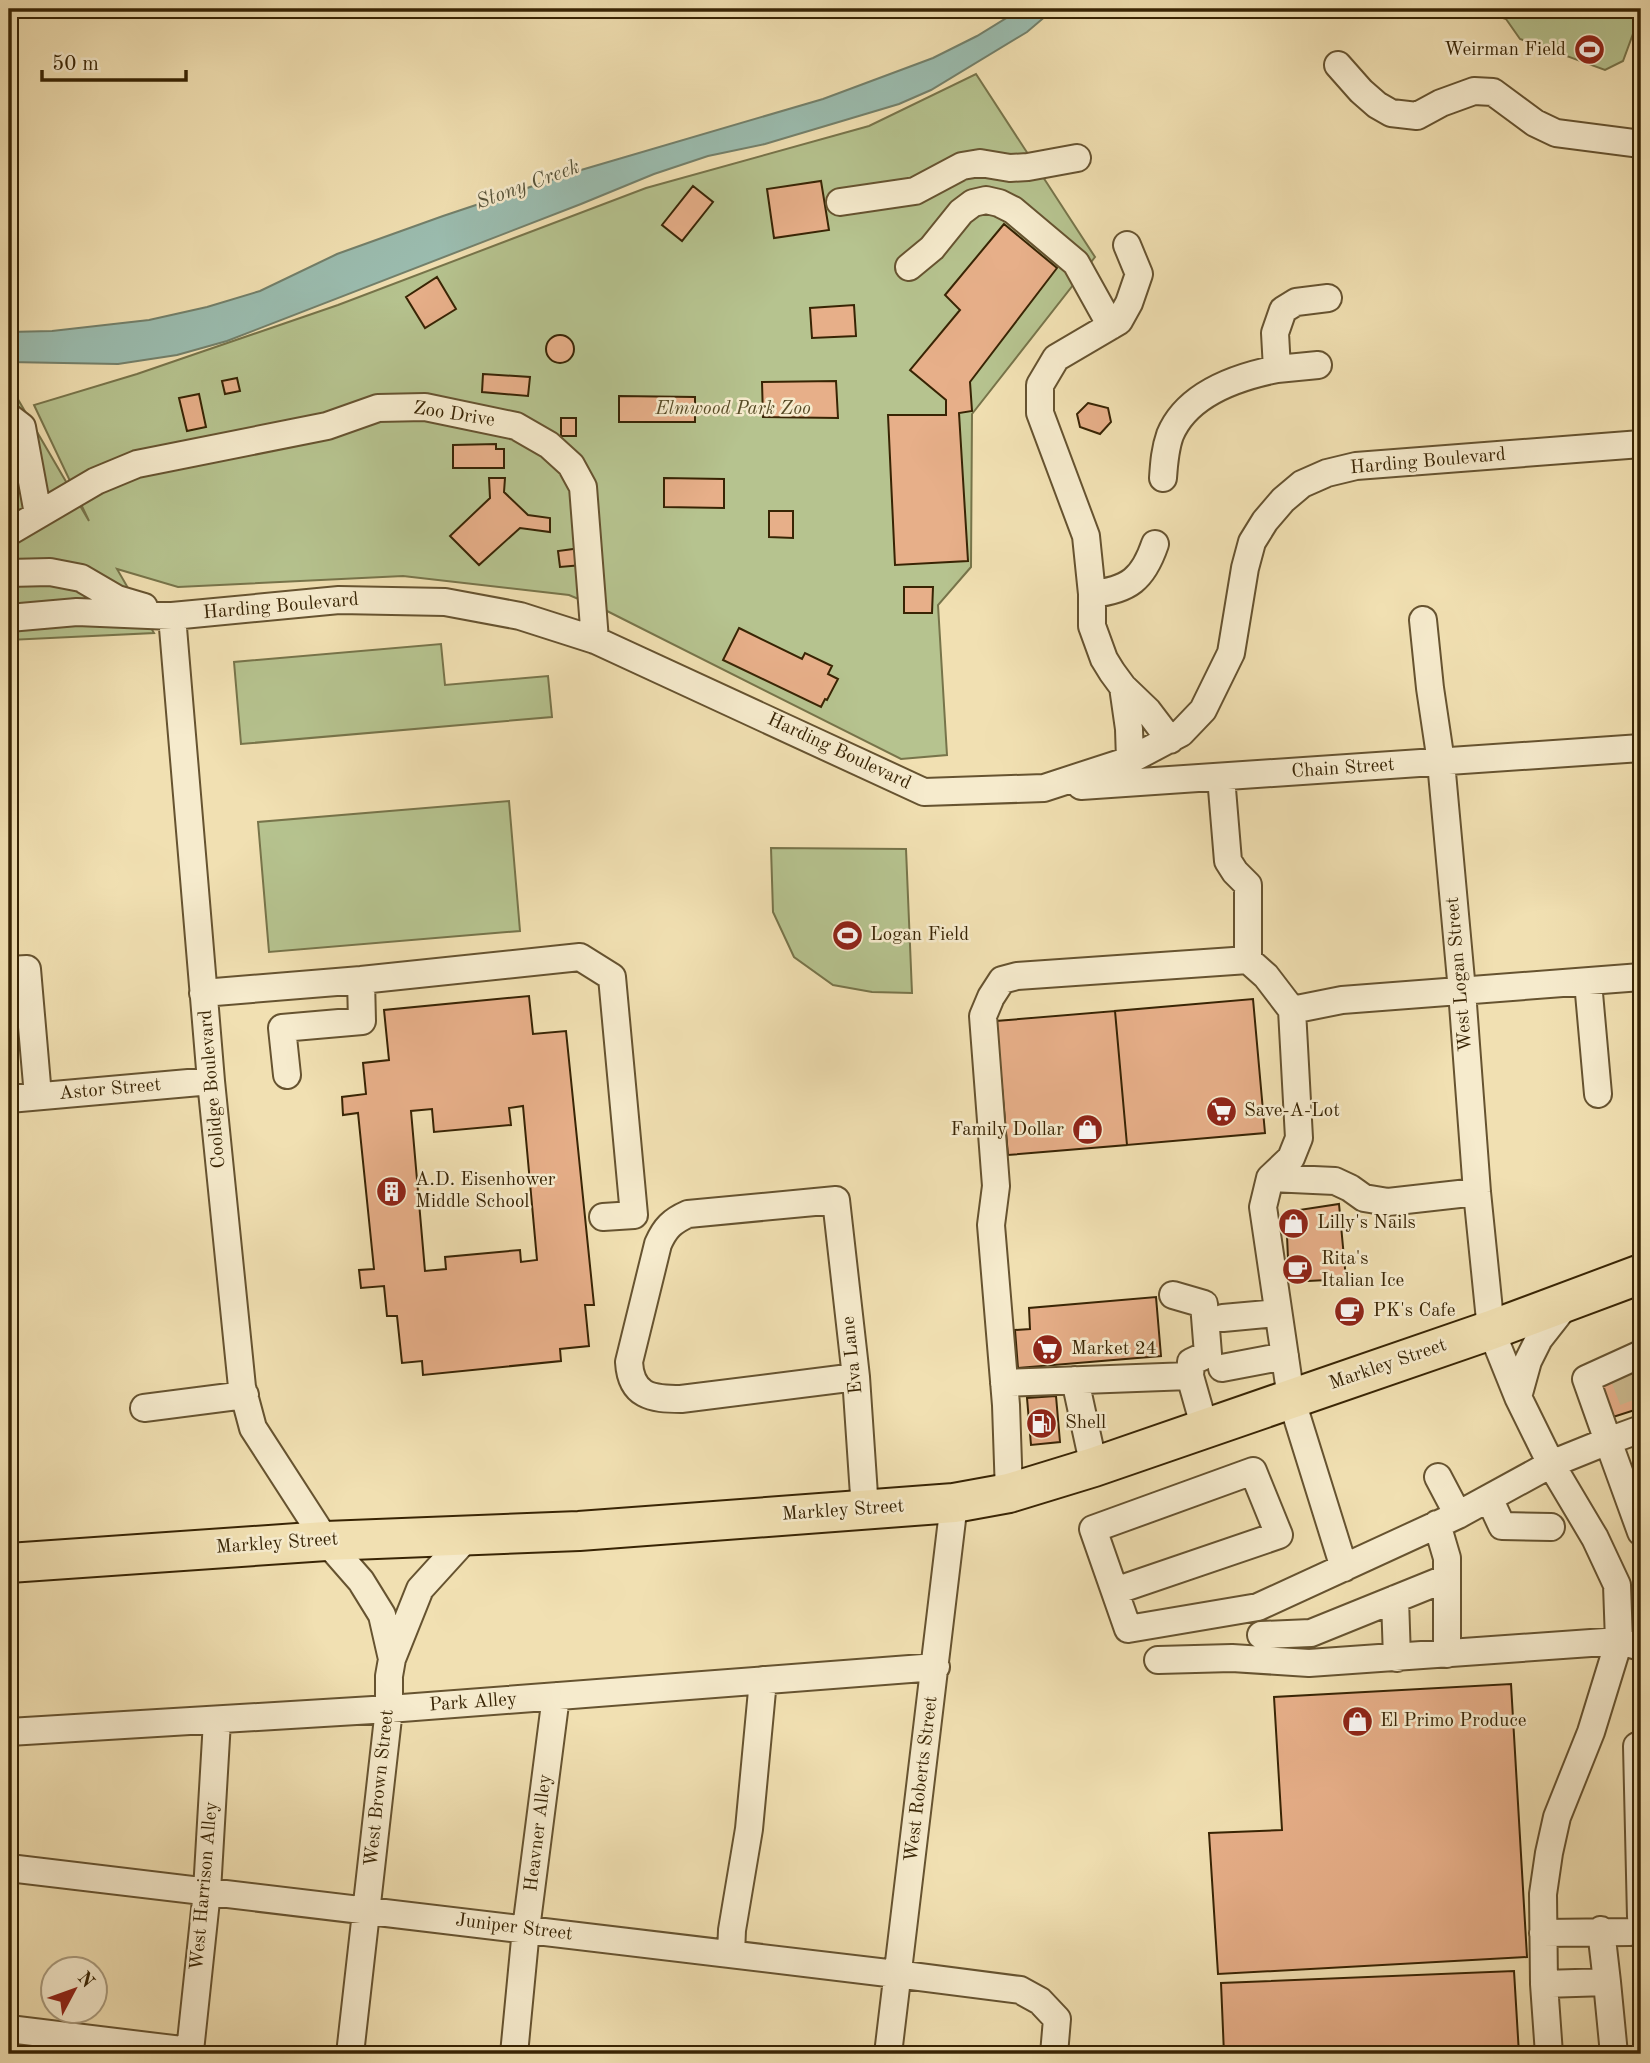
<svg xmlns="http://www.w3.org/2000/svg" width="1650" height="2063" font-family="'Old Standard TT',serif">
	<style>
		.green { fill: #b6c38f; stroke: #77744a; stroke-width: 2 }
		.water { fill: #9bbdb0; stroke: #73806b; stroke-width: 2 }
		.building { fill: #e7af89; stroke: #382404; stroke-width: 2; fill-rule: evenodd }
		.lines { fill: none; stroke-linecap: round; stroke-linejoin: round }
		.minor-tunnel { stroke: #ccba8f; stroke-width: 26; stroke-dasharray: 26 13; stroke-linecap: butt }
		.minor-casing { stroke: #665330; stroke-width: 30 }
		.highway-casing { stroke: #382404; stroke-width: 42 }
		.minor { stroke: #f6ebcd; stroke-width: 26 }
		.highway { stroke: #f1e0b2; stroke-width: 38 }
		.labels { text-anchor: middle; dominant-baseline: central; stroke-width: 5; stroke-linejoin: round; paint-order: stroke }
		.poi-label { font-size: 19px; fill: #382404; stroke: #f6ebcd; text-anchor: start }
		.park-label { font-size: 19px; font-style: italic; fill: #584c27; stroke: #f6ebcd }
		.street-label { font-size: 19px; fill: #382404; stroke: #f6ebcd }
		.water-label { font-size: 21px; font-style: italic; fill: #565238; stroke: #f6ebcd }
	</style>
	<rect width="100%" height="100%" fill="#f1e0b2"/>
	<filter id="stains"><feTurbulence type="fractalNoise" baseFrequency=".00286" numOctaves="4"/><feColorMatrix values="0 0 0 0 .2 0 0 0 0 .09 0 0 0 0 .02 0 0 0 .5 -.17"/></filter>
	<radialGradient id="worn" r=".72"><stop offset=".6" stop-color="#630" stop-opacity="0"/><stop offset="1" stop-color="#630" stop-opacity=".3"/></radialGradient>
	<!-- green -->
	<path class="green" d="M1476,9H1641V12L1623,61L1605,70L1520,39L1506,19Z
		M976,74L1095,257L972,414L971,567L938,605L947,755L901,759L607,611L569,595L403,576L178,587L117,569L154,633L9,640V384L89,521L34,405L137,374L338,305L646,188L869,126Z
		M441,644L445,685L548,676L552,717L241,744L234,662Z
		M509,801L520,931L269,952L258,822Z
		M771,848L906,849L912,993L872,992L833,985L794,957L773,912Z"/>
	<!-- water -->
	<path class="water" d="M1027,9H1054L1027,32L931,90L899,104L765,144L708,156L654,174L581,204L227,341L177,355L118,364L9,362V332L52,331L149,320L207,307L260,291L337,254L443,216L581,170L823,99L933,58L977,36L1013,14Z"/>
	<!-- building -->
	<path class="building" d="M821,181L829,230L774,238L767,189Z
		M693,186L713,202L682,241L662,225Z
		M1004,224L1057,268L970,382L972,411L959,413L968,561L895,565L888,415H946V400L910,370L960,310L945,295Z
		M437,277L456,309L425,328L406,297Z
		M854,305L856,336L812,338L810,308Z
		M546 349a14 14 0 1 1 28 0a14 14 0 1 1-28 0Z
		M483,374L530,377L528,396L482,392Z
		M237,378L240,391L225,394L222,381Z
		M836,381L838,418L763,417L762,382Z
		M199,394L206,427L187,431L179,398Z
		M619,396L695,397V422H619Z
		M1088,403L1108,408L1111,422L1100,434L1080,427L1077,414Z
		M561,418H576V436H561Z
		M496,444V449H504V468H453V445Z
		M489,478H505L504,492L528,515L550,518V532L520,528L479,565L450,536L490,498Z
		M664,478L724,479V508L664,507Z
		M769,511H793V538L769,537Z
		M581,548L582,565L560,567L558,551Z
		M904,587H933L932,613H904Z
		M739,628L802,659L805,653L832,666L828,674L838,679L827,700L825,699L821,707L723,660Z
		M529,996L533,1034L566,1031L594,1305H585L589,1346L560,1349L561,1361L423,1375L422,1361L402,1363L397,1316H387L384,1286L361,1288L359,1270L374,1269L358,1113L343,1115L342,1097L366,1094L363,1063L389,1060L384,1010ZM523,1106L537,1260L521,1262L520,1250L445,1257L446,1269L425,1271L411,1111L432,1109L434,1132L511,1125L509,1108Z
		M1253,999L1265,1133L1127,1145L1115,1011Z
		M1115,1011L1127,1145L1008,1155L996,1021Z
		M1339,1204L1346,1279L1289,1282L1286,1212Z
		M1156,1297L1161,1356L1018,1368L1015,1330L1030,1329L1029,1308Z
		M1641,1370V1408L1610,1418L1599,1385Z
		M1056,1396L1060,1442L1031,1445L1027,1398Z
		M1511,1684L1527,1957L1218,1974L1209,1833L1282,1830L1274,1697Z
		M1514,1971L1519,2054H1224L1221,1983Z"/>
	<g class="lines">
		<!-- minor-tunnel -->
		<path class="minor-tunnel" d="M1623,1376L1636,1409"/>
		<defs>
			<path id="minor" d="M1338,65L1361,91L1377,105L1391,113L1417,116L1441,103L1474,91L1493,92L1535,123L1556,133L1641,144
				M840,202L915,191L962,166L980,163L1010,168L1028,167L1077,158
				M1127,245L1139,274L1129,303L1119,321L1056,358L1040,385V413L1086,536L1092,594V626L1104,659L1112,672L1123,687L1148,711L1170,740
				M909,267L932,248L961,212L973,203L986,200L999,203L1013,210L1076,263L1111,326
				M1318,365L1277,369L1275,333L1283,310L1296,302L1328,298
				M9,417L22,427L38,514
				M1163,478C1164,463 1165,449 1170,435C1187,394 1237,377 1277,369
				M9,532L96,481L137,464L327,426L378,408L425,407L516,426L549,445L571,465L583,487L595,640
				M9,573L50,572L81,578L117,599L144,607
				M1092,594C1129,590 1143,579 1155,544
				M172,616L211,1081L242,1387L253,1428L326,1541L361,1581L382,1615L392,1659L389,1676V1709L350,2054
				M9,618L77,612L172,616L339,600L445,602L520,616L595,640L924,792L1044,788L1130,760L1181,733L1203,710L1231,653L1245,568L1252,542L1265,521L1283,500L1302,484L1327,473L1356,466L1641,444
				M1423,620L1430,688L1441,762L1462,991L1477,1192L1491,1330L1518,1397L1551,1464L1595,1538L1617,1585L1619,1641L1591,1732L1557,1817L1549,1853L1543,1894L1544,1984L1607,1982L1614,2054
				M1123,687L1129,729L1130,760
				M1221,777L1228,861L1235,872L1248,885V960L1266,976L1292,1010L1299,1138L1291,1158L1270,1178L1263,1207L1291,1398L1344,1568
				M1081,786L1641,748
				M9,970L27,969L38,1096
				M1588,982L1598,1094
				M203,993L361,980L580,957L612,977L634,1215L603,1217
				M1292,1010L1342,1000L1641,977
				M287,1075L282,1028L362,1021L361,980
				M9,1099L211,1081
				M1270,1178L1335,1181L1350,1188L1364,1198L1388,1202L1477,1192
				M1173,1295L1204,1304L1208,1354L1191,1362L1190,1376
				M1223,1318L1278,1313
				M1222,1368L1285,1356
				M856,1377L681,1399C651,1399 631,1396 629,1362L658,1244C665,1228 672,1221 688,1214L836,1200L856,1377L865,1510
				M1075,1380L1094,1467
				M1004,1383L1190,1376L1205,1429
				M1518,1397L1528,1361L1539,1339L1568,1302
				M144,1408L245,1395
				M1641,1429L1608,1441L1641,1532
				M1438,1477L1458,1515
				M1009,1493L1006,1405L991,1225L996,1186L983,1016L991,997L1002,980L1017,976L1248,960
				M1489,1498L1502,1526L1551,1527
				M1437,1524L1447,1558V1654
				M1115,1591L1279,1535L1253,1471L1093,1529L1128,1629L1258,1607L1458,1515L1551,1464L1608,1441L1586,1379L1641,1354
				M1395,1599L1397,1658
				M1261,1635L1311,1633L1447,1578
				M392,1659L420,1589L470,1534
				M1158,1660L1232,1658L1309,1663L1619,1641L1641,1647
				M9,1735V1732L389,1709L936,1667
				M1641,1746H1637L1641,1917
				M9,1868L896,1974L1020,1990L1040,2001L1057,2019L1054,2054
				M1601,1930L1607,1982
				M1543,1933L1630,1932L1641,1929
				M731,1954L732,1930L749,1829L763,1680
				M1544,1984L1549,2054
				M9,2029L190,2051L207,1891L217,1721
				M514,2054L526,1929L556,1696
				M888,2054L954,1503"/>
			<path id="highway" d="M9,1563L326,1541L579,1531L954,1503L1009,1493L1094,1467L1491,1330L1641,1274"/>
		</defs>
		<!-- minor casing -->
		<use href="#minor" class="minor-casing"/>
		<!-- highway casing -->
		<use href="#highway" class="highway-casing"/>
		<!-- minor -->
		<use href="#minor" class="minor"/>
		<!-- highway -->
		<use href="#highway" class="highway"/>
	</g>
	<!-- icons -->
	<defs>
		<symbol id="stadium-disc" viewBox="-11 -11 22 22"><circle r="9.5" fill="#8f2418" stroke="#f6ebcd"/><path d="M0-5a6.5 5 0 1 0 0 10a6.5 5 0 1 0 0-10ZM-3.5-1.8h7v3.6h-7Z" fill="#fff"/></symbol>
		<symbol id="supermarket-disc" viewBox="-11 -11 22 22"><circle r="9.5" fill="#8f2418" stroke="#f6ebcd"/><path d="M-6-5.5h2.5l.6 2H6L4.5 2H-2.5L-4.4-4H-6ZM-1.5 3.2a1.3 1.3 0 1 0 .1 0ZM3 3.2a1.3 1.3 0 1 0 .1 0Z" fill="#fff"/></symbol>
		<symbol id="shop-disc" viewBox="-11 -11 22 22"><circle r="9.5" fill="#8f2418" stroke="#f6ebcd"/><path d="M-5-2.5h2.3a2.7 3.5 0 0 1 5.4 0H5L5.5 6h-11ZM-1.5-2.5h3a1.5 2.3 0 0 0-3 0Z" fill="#fff"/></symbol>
		<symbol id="building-disc" viewBox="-11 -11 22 22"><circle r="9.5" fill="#8f2418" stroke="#f6ebcd"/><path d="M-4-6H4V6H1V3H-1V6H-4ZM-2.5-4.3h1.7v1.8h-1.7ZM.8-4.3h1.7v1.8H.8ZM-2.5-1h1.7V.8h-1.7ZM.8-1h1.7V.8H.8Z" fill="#fff"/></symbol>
		<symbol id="cafe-disc" viewBox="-11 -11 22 22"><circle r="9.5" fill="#8f2418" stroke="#f6ebcd"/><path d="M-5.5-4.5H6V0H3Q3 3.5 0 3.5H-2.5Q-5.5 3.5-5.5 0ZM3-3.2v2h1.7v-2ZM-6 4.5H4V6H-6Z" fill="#fff"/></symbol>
		<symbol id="fuel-disc" viewBox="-11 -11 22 22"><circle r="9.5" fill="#8f2418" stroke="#f6ebcd"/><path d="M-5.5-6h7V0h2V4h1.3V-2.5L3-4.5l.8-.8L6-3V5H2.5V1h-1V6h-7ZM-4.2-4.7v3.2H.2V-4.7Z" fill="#fff"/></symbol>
	</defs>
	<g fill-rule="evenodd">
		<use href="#stadium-disc" x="1572" y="32" width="35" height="35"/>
		<use href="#stadium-disc" x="830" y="918" width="35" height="35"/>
		<use href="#supermarket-disc" x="1204" y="1094" width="35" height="35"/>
		<use href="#shop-disc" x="1070" y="1112" width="35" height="35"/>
		<use href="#building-disc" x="374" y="1174" width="35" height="35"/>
		<use href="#shop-disc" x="1276" y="1206" width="35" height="35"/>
		<use href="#cafe-disc" x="1280" y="1252" width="35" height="35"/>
		<use href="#cafe-disc" x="1332" y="1294" width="35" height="35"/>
		<use href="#supermarket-disc" x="1030" y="1332" width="35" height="35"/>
		<use href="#fuel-disc" x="1024" y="1406" width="35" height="35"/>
		<use href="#shop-disc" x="1340" y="1704" width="35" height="35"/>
	</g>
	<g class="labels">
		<!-- poi labels -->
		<g class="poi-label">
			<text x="1566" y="50" text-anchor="end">Weirman Field</text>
			<text x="870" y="935">Logan Field</text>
			<text x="1244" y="1111">Save-A-Lot</text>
			<text x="1064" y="1130" text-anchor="end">Family Dollar</text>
			<text x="415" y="1180">A.D. Eisenhower<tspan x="415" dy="22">Middle School</tspan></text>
			<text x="1317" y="1223">Lilly's Nails</text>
			<text x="1321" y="1259">Rita's<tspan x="1321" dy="22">Italian Ice</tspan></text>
			<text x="1373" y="1311">PK's Cafe</text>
			<text x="1071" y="1349">Market 24</text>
			<text x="1065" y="1423">Shell</text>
			<text x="1380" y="1721">El Primo Produce</text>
		</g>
		<!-- park labels -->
		<g class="park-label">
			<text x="733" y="409">Elmwood Park Zoo</text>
		</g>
		<!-- street labels -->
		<g class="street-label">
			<text transform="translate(454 415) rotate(9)">Zoo Drive</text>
			<text transform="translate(1428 462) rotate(-5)">Harding Boulevard</text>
			<text transform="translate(281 607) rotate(-5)">Harding Boulevard</text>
			<text transform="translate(839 752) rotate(25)">Harding Boulevard</text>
			<text transform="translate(1343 769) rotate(-4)">Chain Street</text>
			<text transform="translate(1460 974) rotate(-95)">West Logan Street</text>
			<text transform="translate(213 1089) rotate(-95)">Coolidge Boulevard</text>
			<text transform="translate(110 1090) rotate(-5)">Astor Street</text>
			<text transform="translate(853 1355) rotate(-96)">Eva Lane</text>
			<text transform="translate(1388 1365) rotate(-19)">Markley Street</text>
			<text transform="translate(843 1511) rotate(-4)">Markley Street</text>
			<text transform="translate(277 1544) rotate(-4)">Markley Street</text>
			<text transform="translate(473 1703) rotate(-4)">Park Alley</text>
			<text transform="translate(922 1779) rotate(-83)">West Roberts Street</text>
			<text transform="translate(380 1788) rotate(-84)">West Brown Street</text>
			<text transform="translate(539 1833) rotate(-83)">Heavner Alley</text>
			<text transform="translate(205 1886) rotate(-85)">West Harrison Alley</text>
			<text transform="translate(514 1928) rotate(7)">Juniper Street</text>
		</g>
		<!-- water labels -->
		<g class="water-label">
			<text transform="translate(528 185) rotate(-20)">Stony Creek</text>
		</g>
	</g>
	<!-- margin -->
	<rect width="1650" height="2063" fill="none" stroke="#f1e0b2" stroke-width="35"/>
	<rect x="10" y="10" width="1629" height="2042" fill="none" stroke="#382404" stroke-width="3.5"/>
	<rect x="18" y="18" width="1615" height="2028" fill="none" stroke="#382404" stroke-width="2"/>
	<!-- north arrow -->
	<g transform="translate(74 1990) rotate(49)"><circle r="33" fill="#f6ebcd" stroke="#aa9b7d" stroke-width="2"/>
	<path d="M0-5L12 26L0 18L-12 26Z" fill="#8f2418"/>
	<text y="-10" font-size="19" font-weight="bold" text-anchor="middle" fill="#382404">N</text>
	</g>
	<!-- scale -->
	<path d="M42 70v10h144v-10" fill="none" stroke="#382404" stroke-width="3.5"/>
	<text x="52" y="70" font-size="21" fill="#382404" stroke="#f6ebcd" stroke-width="5" paint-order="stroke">50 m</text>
	<rect width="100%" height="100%" filter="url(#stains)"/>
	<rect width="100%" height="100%" fill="url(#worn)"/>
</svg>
